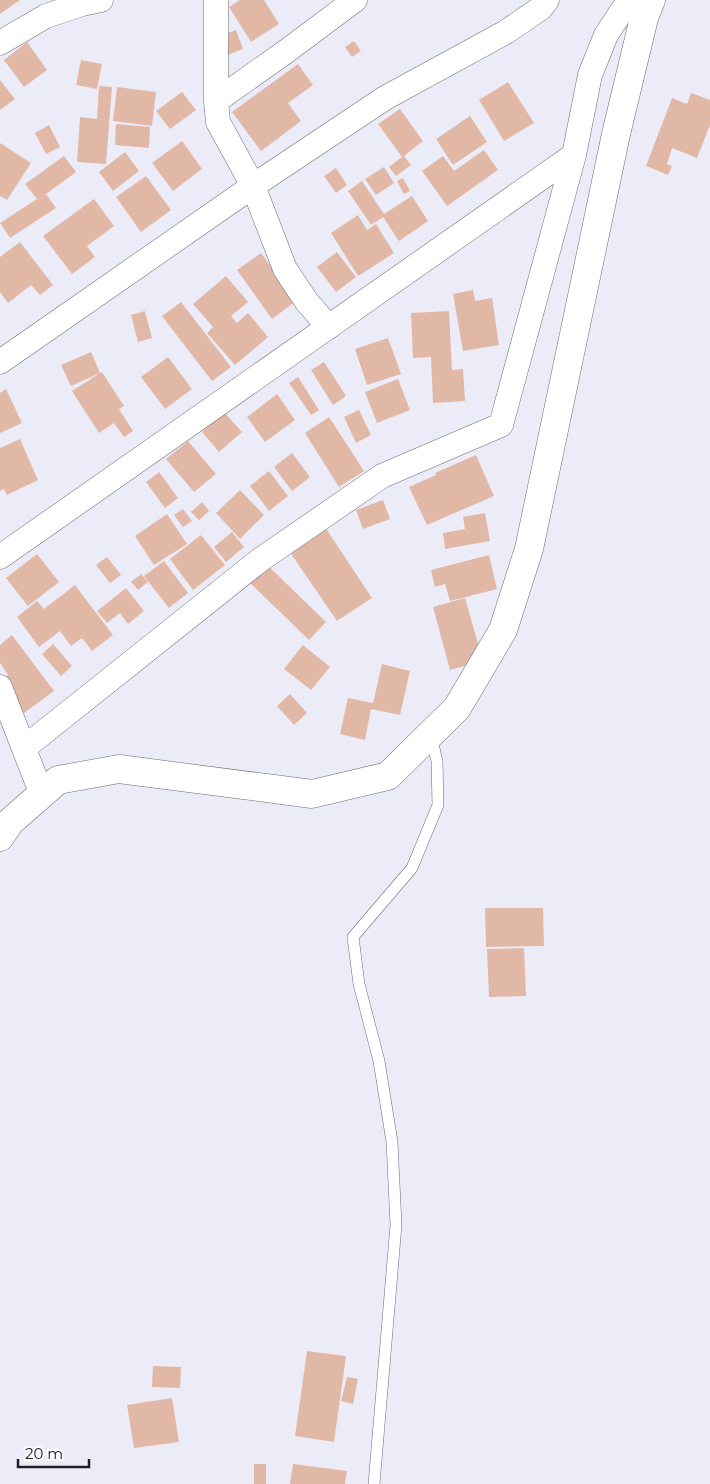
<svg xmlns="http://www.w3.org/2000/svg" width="710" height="1484" font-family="Montserrat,sans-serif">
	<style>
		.building { fill: #e1b8a6 }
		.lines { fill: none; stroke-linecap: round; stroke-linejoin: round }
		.service-casing { stroke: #6c6c77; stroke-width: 12 }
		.minor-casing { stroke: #6c6c77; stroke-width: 25 }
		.secondary-casing { stroke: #6c6c77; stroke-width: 29 }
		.service { stroke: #fff; stroke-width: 11 }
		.minor { stroke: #fff; stroke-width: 24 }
		.secondary { stroke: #fff; stroke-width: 28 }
	</style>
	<rect width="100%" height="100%" fill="#ececf8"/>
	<!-- building -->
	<path class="building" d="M0,0H20L0,14Z
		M240,0H264L279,24L251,42L229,7Z
		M236,30L243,49L227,55L220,36Z
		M354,41L361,51L352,57L345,47Z
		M27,42L47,70L24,87L4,60Z
		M81,60L102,64L97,89L76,85Z
		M298,64L313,85L288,103L301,121L261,151L232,112Z
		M0,80L15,99L0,110Z
		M508,82L534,123L504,141L479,100Z
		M99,86L112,87L106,164L77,162L80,117L97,119Z
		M117,87L156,92L152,126L113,121Z
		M182,92L196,110L170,129L156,111Z
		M691,93L710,100V125L697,158L672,148L667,164L672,166L668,175L646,166L672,98L687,104Z
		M400,109L423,141L404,156L411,165L396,176L389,167L402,157L378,124Z
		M470,116L487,142L453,165L436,139Z
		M116,124L150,127L149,148L115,145Z
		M49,125L60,147L46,154L35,133Z
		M182,141L202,169L173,191L152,163Z
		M0,143L31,163L7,200L0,196Z
		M484,150L498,170L447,206L422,171L443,156L454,171Z
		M125,152L139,171L113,191L99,172Z
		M64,156L76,172L46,194L56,208L10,238L0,223L37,199L25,184Z
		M384,167L394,183L376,195L365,179Z
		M336,168L347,185L336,193L324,176Z
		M146,176L171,210L141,232L116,197Z
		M403,178L410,191L404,194L397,181Z
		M362,181L384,214L412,196L428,221L399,241L383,217L371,225L348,191Z
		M94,199L114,226L87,246L95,257L72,274L43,236Z
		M358,215L367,230L376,224L394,253L358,276L331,233Z
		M20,242L53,285L40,295L31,285L8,303L0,292V257Z
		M337,252L356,277L336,292L317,267Z
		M261,253L296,301L272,319L237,270Z
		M226,276L248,302L231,316L237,323L248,313L268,337L235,365L207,333L213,327L193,304Z
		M473,290L475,301L492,298L499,345L463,351L453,294Z
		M181,302L231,367L212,381L162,316Z
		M145,311L152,338L138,342L131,315Z
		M449,311L452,370L463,369L465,401L433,403L431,357L413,358L411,313Z
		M388,338L401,374L367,385L355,349Z
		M91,352L100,373L102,372L124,406L119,409L133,431L124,437L114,423L99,433L72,391L100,373L71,386L61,365Z
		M168,357L192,389L165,409L141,377Z
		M324,362L346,396L333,405L311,370Z
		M298,377L319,410L311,415L289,383Z
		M398,379L410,410L377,423L365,392Z
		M6,389L22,423L0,433V393Z
		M277,394L295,420L265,442L247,417Z
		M359,410L371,435L356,443L344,417Z
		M224,412L242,432L219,452L202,432Z
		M329,417L364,471L339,487L305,433Z
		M20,439L38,480L7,495L4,489L0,491V448Z
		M188,441L216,474L194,492L166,459Z
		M292,453L310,477L292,491L274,467Z
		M476,455L494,496L427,525L409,487L436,475L435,473Z
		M269,471L288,496L269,511L250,486Z
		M159,472L178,498L165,508L146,482Z
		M240,490L264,515L240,539L216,513Z
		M383,500L390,519L363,529L356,510Z
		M202,502L209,511L199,520L191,512Z
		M183,509L192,521L183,527L174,515Z
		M485,513L490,541L445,549L443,533L465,529L463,517Z
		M167,514L187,544L154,565L135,536Z
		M321,521L372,598L337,621L285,545Z
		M232,532L244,547L226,562L214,547Z
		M201,535L225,565L193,590L170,559Z
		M37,554L59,582L28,606L6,578Z
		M489,555L497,589L450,601L445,584L435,587L431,570Z
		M107,557L121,575L110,583L96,565Z
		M259,557L326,622L309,640L242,575Z
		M164,561L188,593L169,608L144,576Z
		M141,574L148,582L138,590L131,582Z
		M75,585L113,635L92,651L82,638L71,646L60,631L39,647L17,617L37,601L44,609Z
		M126,588L144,611L128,624L120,613L107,623L97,611Z
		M465,598L483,661L450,670L433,607Z
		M12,635L54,691L24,713L0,681L8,675L0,663V645Z
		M53,644L72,666L61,676L42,654Z
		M303,645L330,667L311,690L284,669Z
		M382,664L410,671L400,715L371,709L365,740L340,734L348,698L373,703Z
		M290,694L307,713L294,725L277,706Z
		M485,908H543L544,946L486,947Z
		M524,948L526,996L489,997L487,949Z
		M307,1351L346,1356L334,1442L295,1436Z
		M153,1366L181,1367L180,1388L152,1387Z
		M347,1377L358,1379L353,1404L341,1401Z
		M172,1398L179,1442L134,1448L127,1405Z
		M254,1464H266V1484H254Z
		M293,1464L347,1471L345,1484H290Z"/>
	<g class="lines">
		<defs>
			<path id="service" d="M374,1484L396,1225L392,1142L379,1061L359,984L353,937L412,868L438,805L437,761L431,736"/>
			<path id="minor" d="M216,0V101L218,122L253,186L285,269L307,302L329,327
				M0,43L46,16L82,4L101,0
				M216,101L284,53L355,0
				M0,362L253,186L385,98L506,32L541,8L547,0
				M0,557L574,155
				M0,687L42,795
				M24,748L260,560L382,476L501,425L574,155L590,75L606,35L623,9L634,0"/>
			<path id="secondary" d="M0,837L10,822L58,780L119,769L312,794L388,776L457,708L503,630L529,549L616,134L644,18L651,0"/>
		</defs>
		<!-- service casing -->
		<use href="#service" class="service-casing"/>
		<!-- minor casing -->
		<use href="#minor" class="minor-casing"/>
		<!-- secondary casing -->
		<use href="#secondary" class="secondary-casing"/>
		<!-- service -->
		<use href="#service" class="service"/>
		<!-- minor -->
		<use href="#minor" class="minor"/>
		<!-- secondary -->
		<use href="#secondary" class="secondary"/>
	</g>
	<!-- scale -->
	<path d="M18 1459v8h71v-8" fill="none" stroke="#202024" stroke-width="2.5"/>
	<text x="25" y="1459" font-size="15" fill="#202024" stroke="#fafaff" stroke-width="4" paint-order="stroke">20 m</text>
</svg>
